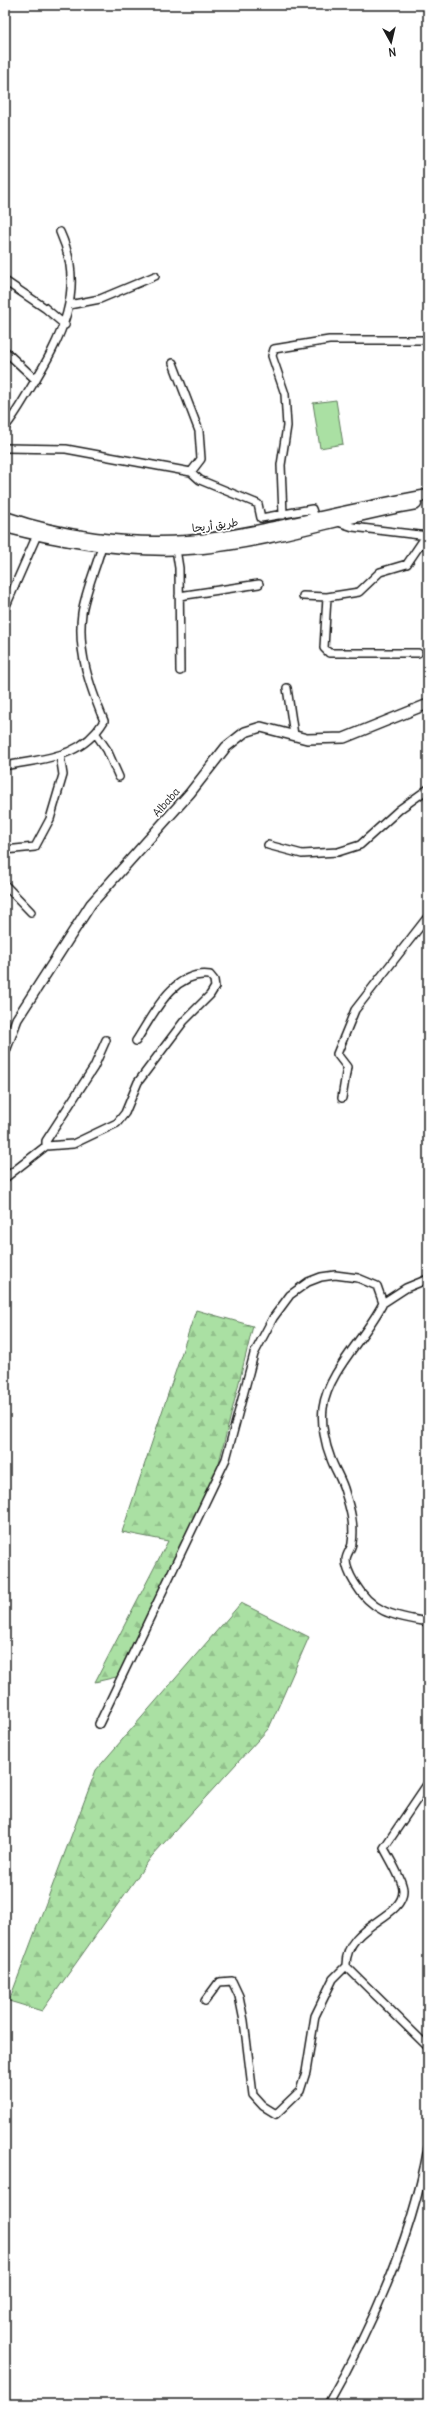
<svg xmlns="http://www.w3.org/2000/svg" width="433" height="2409" font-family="Delius,'Playpen Sans Arabic',sans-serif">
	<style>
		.forest { fill: url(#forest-firs); stroke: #637e60 }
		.garden { fill: #aae0a3; stroke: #637e60 }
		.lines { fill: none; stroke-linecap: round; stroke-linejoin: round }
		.minor-casing { stroke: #1c1c1c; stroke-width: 10 }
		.tertiary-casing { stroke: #1c1c1c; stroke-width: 12 }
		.secondary-casing { stroke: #1c1c1c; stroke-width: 13 }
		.minor { stroke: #fff; stroke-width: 7 }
		.tertiary { stroke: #fff; stroke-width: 9 }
		.secondary { stroke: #fff; stroke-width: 10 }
		.labels { text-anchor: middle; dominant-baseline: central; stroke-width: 3.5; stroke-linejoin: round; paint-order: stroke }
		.street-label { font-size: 11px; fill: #1c1c1c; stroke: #fff }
	</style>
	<defs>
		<pattern id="forest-firs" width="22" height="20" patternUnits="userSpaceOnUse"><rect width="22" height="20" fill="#aae0a3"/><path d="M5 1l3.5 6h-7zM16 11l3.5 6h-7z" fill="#92c08c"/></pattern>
	</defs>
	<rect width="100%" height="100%" fill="#fff"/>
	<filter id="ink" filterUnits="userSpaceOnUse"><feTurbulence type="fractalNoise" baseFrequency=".025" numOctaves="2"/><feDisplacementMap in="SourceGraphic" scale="8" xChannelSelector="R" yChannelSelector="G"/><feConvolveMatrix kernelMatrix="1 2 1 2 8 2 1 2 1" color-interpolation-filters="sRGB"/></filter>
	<g filter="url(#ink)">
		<!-- forest -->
		<path class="forest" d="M196,1310L253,1326L210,1499L125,1675L95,1682L168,1541L122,1532Z
			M241,1603L309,1637L269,1728L152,1856L42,2011L9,2001L96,1770Z"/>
		<!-- garden -->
		<path class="garden" d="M336,400L343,444L320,448L313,403Z"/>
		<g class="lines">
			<defs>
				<path id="minor" d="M5,281L45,308L65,325
					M69,305L100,299L155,276
					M5,351L36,380
					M173,363L199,431L201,459L191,472
					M5,427C15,415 22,402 30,389C61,338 87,291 60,232
					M5,448L66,449L191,472L200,480L258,504L261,518L312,509L315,518
					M283,515L281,465L287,426L285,394L272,356L274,349L329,340H428
					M338,519L341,523L353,527L428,536
					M176,549L179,568L180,671
					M179,596L259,584
					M303,596L327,597
					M5,608L37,535
					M418,653H329L324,648L327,597L359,592L380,572L407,564L426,536
					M287,688L294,735
					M96,734L107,750L119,777
					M5,766C44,758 81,759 104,721C90,687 77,652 82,613C86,589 97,566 103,542
					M268,845L302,854L338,852L360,845L400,809L428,789
					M5,850L35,847L50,819L63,775L60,755
					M5,885L31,912
					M342,1098L347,1067L337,1054L355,1010L426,919L428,920
					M46,1146V1141L94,1067L106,1040
					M5,1178L46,1146L73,1144L117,1123L125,1113L138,1082L184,1021L210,995L215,987L214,980L210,975C173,970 153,1015 136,1041
					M383,1303L406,1288L428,1279
					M99,1724L226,1459L254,1354L273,1318L290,1295L308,1282L321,1277L335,1275L358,1278L377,1286L383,1303C367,1336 328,1371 323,1408C321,1424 325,1444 331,1459C335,1470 342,1480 345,1492C350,1508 355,1525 352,1543C352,1548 346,1554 346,1560C346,1567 351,1577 354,1582C373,1614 395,1616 428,1622
					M428,1783L384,1848C389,1858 403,1880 403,1890C404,1919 345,1924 346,1966L428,2047
					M205,2001L219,1982L232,1981L239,1996L244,2021L253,2095L263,2106L276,2114L300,2091L306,2072L315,2016L333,1979L346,1966
					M328,2404C373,2325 412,2238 428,2148"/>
				<path id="tertiary" d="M5,1051L17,1019L91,904L190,793L226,747L245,732L261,727L307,739L344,738L428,704"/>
				<path id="secondary" d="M5,517C62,537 127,545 187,541C218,539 249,532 280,526C329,515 378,504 428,495
					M5,527C70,544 135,554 203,548C275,541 345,516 416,504"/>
			</defs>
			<!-- minor casing -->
			<use href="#minor" class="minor-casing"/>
			<!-- tertiary casing -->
			<use href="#tertiary" class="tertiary-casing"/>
			<!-- secondary casing -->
			<use href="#secondary" class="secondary-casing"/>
			<!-- minor -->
			<use href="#minor" class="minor"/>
			<!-- tertiary -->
			<use href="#tertiary" class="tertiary"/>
			<!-- secondary -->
			<use href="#secondary" class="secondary"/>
		</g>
	</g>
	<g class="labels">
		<!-- street labels -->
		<g class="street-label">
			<text transform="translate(215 525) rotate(-8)">طريق أريحا</text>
			<text transform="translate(166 802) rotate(-49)">Albaba</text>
		</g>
	</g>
	<!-- margin -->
	<rect width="433" height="2409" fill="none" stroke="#fff" stroke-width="20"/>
	<rect x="10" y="10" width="413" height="2389" fill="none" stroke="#1c1c1c" stroke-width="1.5" filter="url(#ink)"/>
	<!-- north arrow -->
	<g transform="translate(391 42) rotate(172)" stroke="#ffffff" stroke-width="3" paint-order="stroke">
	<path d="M0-3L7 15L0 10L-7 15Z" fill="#1c1c1c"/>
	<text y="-6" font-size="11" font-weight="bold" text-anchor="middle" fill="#1c1c1c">N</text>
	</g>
</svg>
